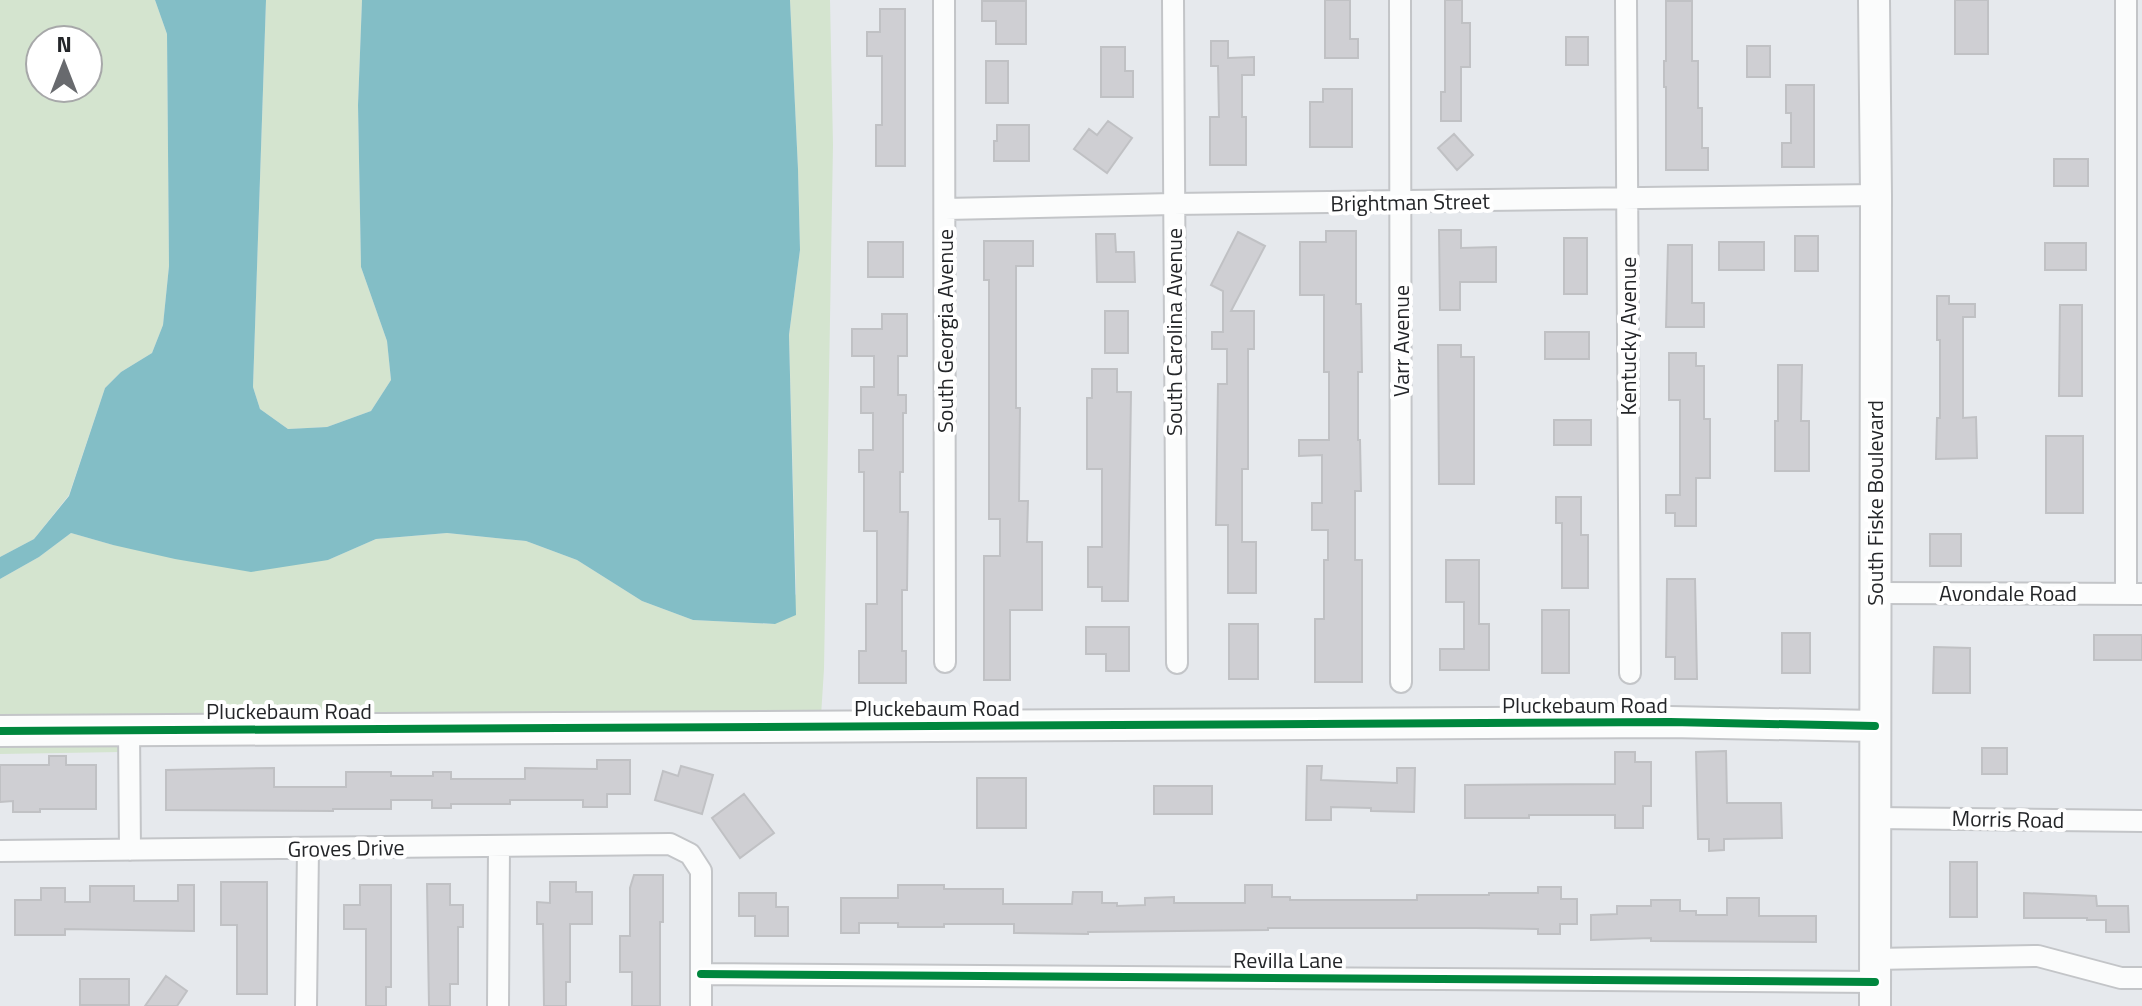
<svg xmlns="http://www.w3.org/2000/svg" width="2142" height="1006" font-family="'Titillium Web',sans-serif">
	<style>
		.green { fill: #d4e4cf; fill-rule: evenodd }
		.water { fill: #83bec6 }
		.building { fill: #cfcfd3; stroke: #c0c1c4; stroke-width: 2 }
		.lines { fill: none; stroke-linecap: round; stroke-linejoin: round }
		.street-casing { stroke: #c3c5c8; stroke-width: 24 }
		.secondary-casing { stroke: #c3c5c8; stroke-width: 34 }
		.street { stroke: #fbfcfc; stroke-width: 20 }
		.secondary { stroke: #fbfcfc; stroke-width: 30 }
		.cycleway-casing { stroke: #fff; stroke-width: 13 }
		.cycleway { stroke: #00873e; stroke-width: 8 }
		.labels { text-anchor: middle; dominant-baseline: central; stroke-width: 8; stroke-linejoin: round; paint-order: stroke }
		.street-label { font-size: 22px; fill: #242629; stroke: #fff }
	</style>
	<rect width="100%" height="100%" fill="#e6e9ed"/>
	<!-- green -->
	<path class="green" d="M0,0H155L167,34L169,266L163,325L152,353L121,372L105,388L69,495L34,539L0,557ZM40,40H88V88H40Z
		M266,0H362L358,105L361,267L387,341L391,380L371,411L327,427L288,429L260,409L253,387Z
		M790,0H830L833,145L824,669L821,716L0,721V579L39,557L71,533L113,545L328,560L376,539L447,533L526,541L577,560L642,601L693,620L774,624L796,594L789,335L800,250L798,169Z
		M121,739V752L0,754V741Z"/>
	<!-- water -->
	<path class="water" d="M153,0H266L253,387L260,409L288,429L327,427L371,411L391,380L387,341L361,267L358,105L362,0H790L798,169L800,250L789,335L796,615L775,624L693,620L642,601L577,560L526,541L447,533L376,539L328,560L251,572L175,559L113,545L71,533L39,557L0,579V557L34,539L69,496L105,388L121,372L152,353L163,325L169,266L167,34L155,0Z"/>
	<!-- building -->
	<path class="building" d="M1325,0H1350V39H1358V58H1325Z
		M1445,0H1462V23H1470V67H1461V121H1441V92H1445Z
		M1955,0H1988V54H1955Z
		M982,1H1026V44H996V21H982Z
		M1666,1H1692V61H1698V108H1702V148H1708V170H1666V87H1664V61H1666Z
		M880,9H905V166H876V125H882V56H867V32H880Z
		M1566,37H1588V65H1566Z
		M1211,41H1228V58L1254,57V75H1242V117H1246V165H1210V117H1219L1218,66H1211Z
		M1747,46H1770V77H1747Z
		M1101,47H1125V71H1133V97H1101Z
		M986,61H1008V103H986Z
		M1786,85H1814V167H1782V143H1791V113H1786Z
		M1323,89H1352V147H1310V102H1323Z
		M1108,121L1132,138L1107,173L1074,149L1089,129L1097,135Z
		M997,125H1029V161H994V141H997Z
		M1454,134L1473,155L1457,170L1438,148Z
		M2054,159H2088V186H2054Z
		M1439,230H1461V248L1496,247V282H1460V310H1440Z
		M1326,231H1356V304H1361L1362,372H1358V440H1360L1361,491H1355V560H1362V682H1315V619H1324V560H1328V530H1312V503H1322V455L1299,456V440H1329V372H1324V295H1300V242H1326Z
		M1238,232L1265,246L1231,311H1254V349H1248V469H1242V542H1256V593H1228V525H1216L1218,384H1227V349H1212V332H1223V291L1211,285Z
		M1096,234H1115L1116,252H1134L1135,282H1097Z
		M1795,236H1818V271H1795Z
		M1564,238H1587V294H1564Z
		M984,241H1033V266H1016V408H1020L1019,501H1028L1027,542H1042V610H1010V680H984V556H1000V519H989V280H984Z
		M868,242H903V277H868Z
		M1719,242H1764V270H1719Z
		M2045,243H2086V270H2045Z
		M1668,245H1692V303H1704V327H1666Z
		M1937,296H1949V304H1975V317H1963V418L1976,417L1977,458L1936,459L1937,418H1940V340H1937Z
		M2060,305H2082V396H2059Z
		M1105,311H1128V353H1105Z
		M882,314H907V356H898V395H906V413H903V472H900V512H908L907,590H902V651H906V683H859V651H866V604H877V531H864V472H859V450H873V413H861V387H874V356H852V329H882Z
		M1545,332H1589V359H1545Z
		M1438,345H1461V357H1474V484H1439Z
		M1669,353H1696V366H1704V419H1710V478H1696V526H1675V513H1666V495H1680V400H1669Z
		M1778,365H1802L1801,421H1809V471H1775V421H1778Z
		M1092,369H1117V392H1131L1128,601H1102V587H1088V547H1102V469H1087V398H1092Z
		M1554,420H1591V445H1554Z
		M2046,436H2083V513H2046Z
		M1556,497H1581V535H1588V588H1562V523H1556Z
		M1930,534H1961V566H1930Z
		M1446,560H1479V624H1489V670H1440V649H1464V602H1446Z
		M1667,579H1695L1697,679H1675V657H1666Z
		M1542,610H1569V673H1542Z
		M1229,624H1258V679H1229Z
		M1086,627H1129V671H1106V654H1086Z
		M1782,633H1810V673H1782Z
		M2094,635H2142V660H2094Z
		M1934,647L1970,648V693H1933Z
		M1982,748H2007V774H1982Z
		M1726,751L1727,803H1781L1782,838L1724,839V850L1709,851V839H1698L1696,752Z
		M1615,752H1635V762H1651V806H1643V828H1615V815H1529V818H1465V785L1615,784Z
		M49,756H66V765H96V809H40V812H13V801L0,802V765H49Z
		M597,760H630V794H607V807H583V800H510V804H451V808H432V800H391V809H333V811L166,810V770L274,768V787H346V772H391V776H433V772H451V779H525V768L597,769Z
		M681,766L713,775L702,814L655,800L663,771L678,776Z
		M1307,766H1322L1321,780L1397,783V768H1415L1414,812L1371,811V808L1331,807V820H1306Z
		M977,778H1026V828H977Z
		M1154,786H1212V814H1154Z
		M744,794L774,833L740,858L712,818Z
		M1950,862H1977V917H1950Z
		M634,875H663V922H660V1006H632V972H620V936H630V888Z
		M221,882H267V994H237V925H221Z
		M550,882H576V892H592V924H570V982H566V1006H544L543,924H537V902L550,903Z
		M427,884H450V905H463V927H458V984H450V1006H429Z
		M178,885H194V931L65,929V935H15V900H41V888H65V902H90V886H134V901H178Z
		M360,885H391V987H386V1006H366V929H344V905H360Z
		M898,885H944V889H1003V904H1072L1073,892H1102V903H1117V906L1145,905V898L1174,897V903H1245V885H1272V897H1290V900H1417V895H1489V893H1538V887H1561V899H1577V924H1560V934H1538V929L1475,928H1268V930L1088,932V934L1014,933V924H944V927H898V923H859V933H841V898H898Z
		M739,893H776V907H788V936H755V916H739Z
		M2024,893L2096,896L2097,906H2128L2129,932H2106V920H2087V918H2024Z
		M1727,898H1759V916H1816V942L1651,941V938L1591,940V915L1617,914V906H1651V900H1680V911H1696V915H1727Z
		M166,976L187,991L177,1006H145Z
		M80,979H129V1005H80Z"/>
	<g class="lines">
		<defs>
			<path id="street" d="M944,0L945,662
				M1173,0L1177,663
				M1400,0L1401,682
				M1626,0L1630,673
				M2126,0V594
				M945,209L1173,204L1876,195
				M1875,593L2142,594
				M129,729L130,850
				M1875,818L2142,821
				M0,851L670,844L690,854L701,871V1006
				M1875,959L2038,956L2121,978H2142
				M701,974L1875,982
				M306,1006L308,849
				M498,1006L499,846"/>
			<path id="secondary" d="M1874,0L1876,195L1875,1006
				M0,731L1670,722L1875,726"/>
		</defs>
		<!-- street casing -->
		<use href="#street" class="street-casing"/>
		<!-- secondary casing -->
		<use href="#secondary" class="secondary-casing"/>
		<!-- street -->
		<use href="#street" class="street"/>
		<!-- secondary -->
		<use href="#secondary" class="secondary"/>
		<defs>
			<path id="cycleway" d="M0,731L1670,722L1875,726
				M701,974L1875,982"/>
		</defs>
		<!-- cycleway casing -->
		<use href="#cycleway" class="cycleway-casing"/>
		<!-- cycleway -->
		<use href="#cycleway" class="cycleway"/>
	</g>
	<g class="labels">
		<!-- street labels -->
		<g class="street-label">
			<text transform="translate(1410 202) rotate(-1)">Brightman Street</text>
			<text transform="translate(945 331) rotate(-90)">South Georgia Avenue</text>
			<text transform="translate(1174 332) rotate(-90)">South Carolina Avenue</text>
			<text transform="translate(1628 336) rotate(-90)">Kentucky Avenue</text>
			<text transform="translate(1401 341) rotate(-90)">Varr Avenue</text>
			<text transform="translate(1875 503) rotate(-90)">South Fiske Boulevard</text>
			<text x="2008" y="593">Avondale Road</text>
			<text x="1585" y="705">Pluckebaum Road</text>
			<text x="937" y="708">Pluckebaum Road</text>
			<text x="289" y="711">Pluckebaum Road</text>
			<text transform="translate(2008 819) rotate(1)">Morris Road</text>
			<text transform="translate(346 848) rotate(-1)">Groves Drive</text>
			<text x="1288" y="960">Revilla Lane</text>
		</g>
	</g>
	<!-- north arrow -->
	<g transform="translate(64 64)"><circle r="38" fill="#ffffff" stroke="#a7a8a9" stroke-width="2"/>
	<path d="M0-6L14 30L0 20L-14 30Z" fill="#686a6e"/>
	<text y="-12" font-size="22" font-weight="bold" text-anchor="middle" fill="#242629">N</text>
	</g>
</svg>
